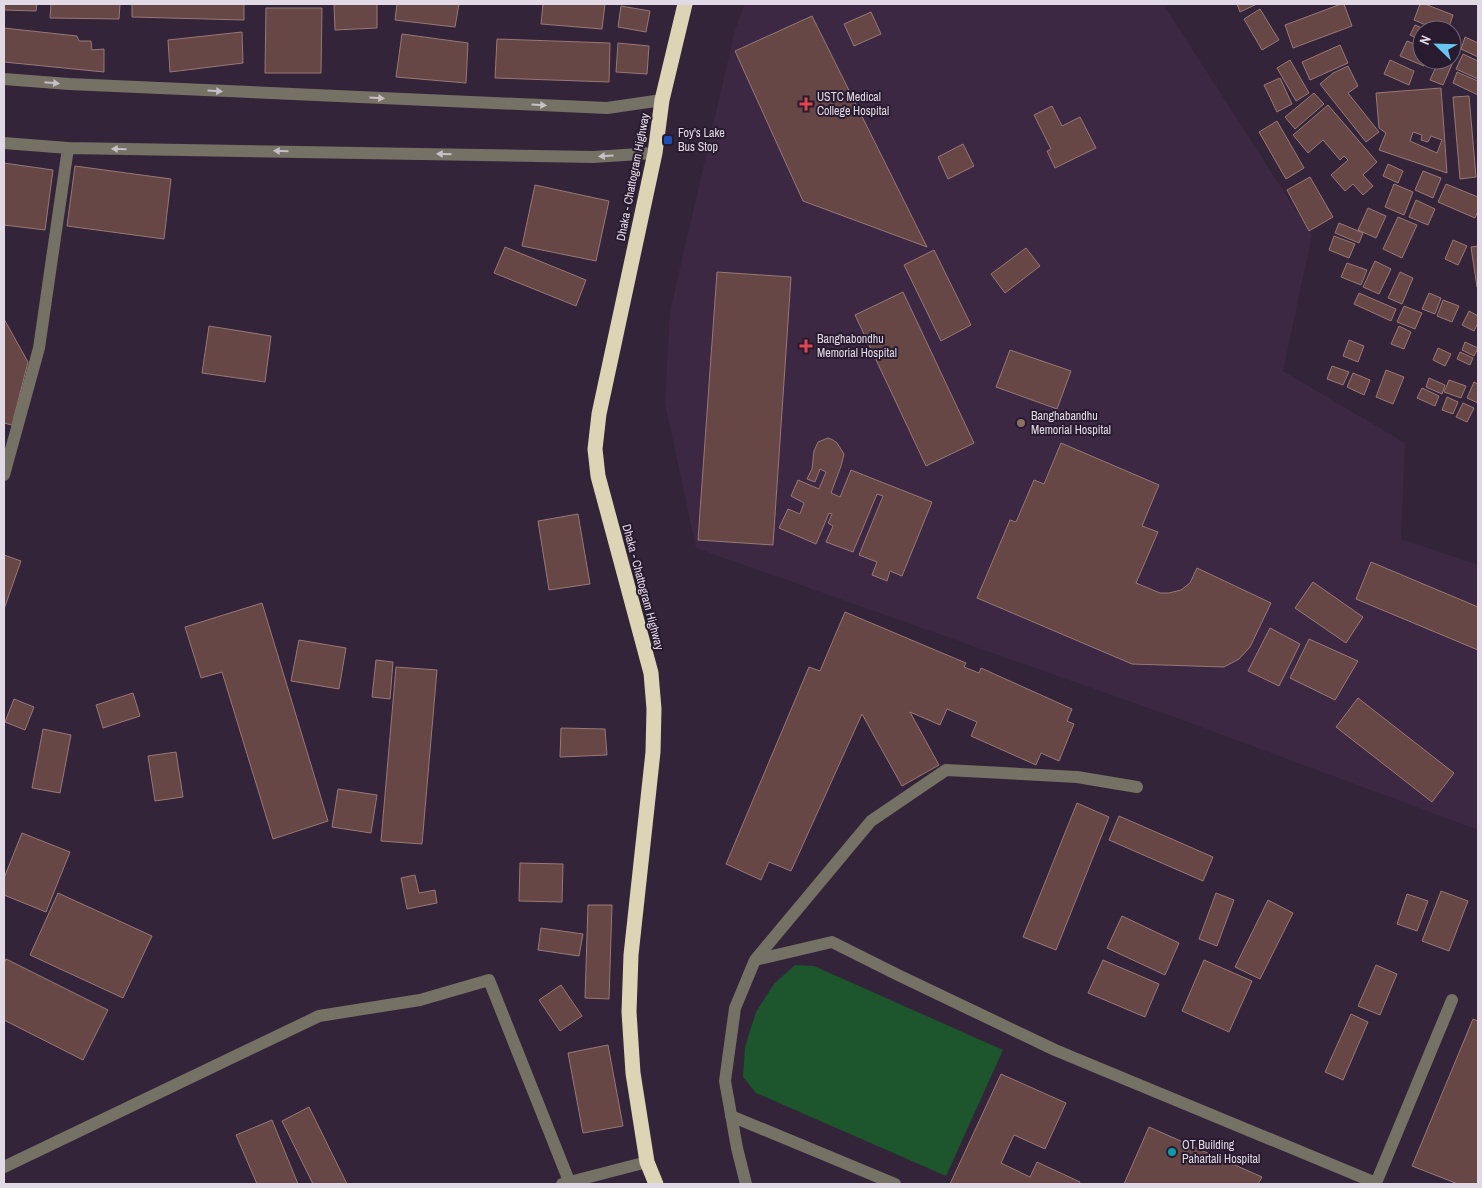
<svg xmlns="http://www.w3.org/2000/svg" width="1482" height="1188" font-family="'Archivo Narrow',sans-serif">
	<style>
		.built { fill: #3c2843 }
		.green { fill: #1d552d }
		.building { fill: #664746; stroke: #997876; fill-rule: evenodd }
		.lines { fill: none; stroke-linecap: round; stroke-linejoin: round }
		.minor { stroke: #757165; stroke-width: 12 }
		.highway { stroke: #ddd4b5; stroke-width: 15 }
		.oneway { fill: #c7bfc6 }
		.health-dot { fill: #e0444e; stroke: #291b2f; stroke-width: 2 }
		.transit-dot { fill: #1a4fb4; stroke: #291b2f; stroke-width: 2 }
		.education-dot { fill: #8d6e63; stroke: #291b2f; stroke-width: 2 }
		.culture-dot { fill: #0f9aa8; stroke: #291b2f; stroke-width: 2 }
		.labels { text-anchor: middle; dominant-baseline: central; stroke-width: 4; stroke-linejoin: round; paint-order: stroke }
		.poi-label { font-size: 12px; fill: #e2d9e6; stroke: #291b2f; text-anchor: start }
		.street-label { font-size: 12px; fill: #e2d9e6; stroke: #291b2f }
	</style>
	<rect width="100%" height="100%" fill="#332439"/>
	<!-- built -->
	<path class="built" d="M745,4H1163L1312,235L1283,371L1405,443L1401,539L1478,565V830L1188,722L696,548L665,403L670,311L735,30Z"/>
	<!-- green -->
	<path class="green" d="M795,965L814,966L1003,1050L946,1176L756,1093L743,1077L745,1047L756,1012L774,984Z"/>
	<!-- building -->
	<path class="building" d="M4,4H37L36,11L4,10Z
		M51,4H120L119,19L50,18Z
		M132,4H244V20L132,17Z
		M334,4H377V28L335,30Z
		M397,4H459L455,27L395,20Z
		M543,4H605L602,29L541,24Z
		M1237,4H1257L1240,12Z
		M1341,4H1344L1352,26L1293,48L1285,25Z
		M1420,4H1425L1453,15L1448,30H1438L1414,20Z
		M621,6L650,11L646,32L618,27Z
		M266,8H322L321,73H265Z
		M1260,9L1279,40L1262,50L1244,19Z
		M871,12L881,34L854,46L844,24Z
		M812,16L927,247L803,201L735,51Z
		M1415,25L1427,30H1422V41L1410,35Z
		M4,28L77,36L79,41H91L92,50L104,49V72L4,62Z
		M242,32L243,63L170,72L168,40Z
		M402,34L468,43L466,83L396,77Z
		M1465,37L1478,43V57L1461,49Z
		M497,39L610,43L609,82L495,78Z
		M1407,41L1422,47V60H1426L1424,66L1400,56Z
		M618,43L649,46L647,74L616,72Z
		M1340,45L1348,63L1310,80L1302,62Z
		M1463,54L1478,61V79L1456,69Z
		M1290,60L1309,93L1296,101L1277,68Z
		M1390,60L1414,71L1409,85L1384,74Z
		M1439,60H1449L1453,62L1443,85L1430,80Z
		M1348,66L1358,86L1348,93L1379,132L1366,142L1320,84L1333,73Z
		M1457,72L1478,81V95L1453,83Z
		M1280,78L1292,104L1277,112L1264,85Z
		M1441,88L1447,173L1379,150L1386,133L1379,128L1376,93ZM1413,132L1422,135L1421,140L1428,142L1431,136L1442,140L1437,153L1410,141Z
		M1314,93L1324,104L1295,129L1285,117Z
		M1469,96L1476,177L1460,179L1453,97Z
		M1328,105L1377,162L1363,175L1373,186L1363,195L1353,184L1345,191L1331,175L1348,160L1344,156L1340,160L1323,140L1308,153L1293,135Z
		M1052,106L1062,126L1080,117L1096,148L1055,168L1047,151L1051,149L1034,115Z
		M1277,121L1304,168L1286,179L1259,132Z
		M963,144L974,166L948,179L938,157Z
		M4,163L53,170L45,230L4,225Z
		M1388,164L1403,171L1398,183L1383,176Z
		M75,166L171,179L164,239L67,226Z
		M1423,171L1441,178L1433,198L1415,190Z
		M1310,177L1333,217L1309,231L1287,190Z
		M1394,184L1413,192L1404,215L1385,207Z
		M1446,184L1478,197V211L1475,218L1438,202Z
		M535,185L609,201L596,261L522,246Z
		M1416,200L1435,209L1428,225L1409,217Z
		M1368,208L1386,216L1376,238L1358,230Z
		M1398,217L1417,225L1402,258L1383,249Z
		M1339,223L1363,233L1359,243L1335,233Z
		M1334,236L1355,244L1349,258L1329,250Z
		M1453,240L1467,246L1458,265L1445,259Z
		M1478,246V287H1477L1471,247Z
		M505,247L586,280L576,306L494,273Z
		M1026,248L1040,266L1005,293L991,274Z
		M934,250L971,325L941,341L904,265Z
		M1375,261L1391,269L1379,294L1363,287Z
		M1347,263L1367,270L1361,285L1341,277Z
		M717,272L791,277L773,545L698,540Z
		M1400,272L1413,278L1402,304L1388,298Z
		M903,292L974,443L926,466L855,315Z
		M1359,293L1396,309L1391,321L1354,304Z
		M1429,293L1441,298L1435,314L1422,309Z
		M1443,300L1459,306L1452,322L1437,316Z
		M1404,306L1422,313L1415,329L1397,322Z
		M1469,311L1478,316V323L1474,331L1462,325Z
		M4,319L28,362L12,425L4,423Z
		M209,326L271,336L265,382L202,373Z
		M1399,326L1411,332L1404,349L1391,344Z
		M1349,340L1364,346L1358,362L1343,356Z
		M1465,342L1478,348L1474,356L1462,350Z
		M1438,348L1451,354L1445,366L1433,360Z
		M1010,350L1071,371L1057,409L996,387Z
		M1460,352L1473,358L1470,365L1457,359Z
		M1332,366L1349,372L1343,385L1327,379Z
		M1386,370L1404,377L1393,404L1376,397Z
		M1353,373L1370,380L1364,395L1347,387Z
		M1429,378L1445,385L1442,394L1426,387Z
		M1449,380L1466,386L1461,398L1444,392Z
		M1474,382L1478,384V403L1467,398Z
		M1422,388L1439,396L1435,406L1417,398Z
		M1447,397L1458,402L1453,414L1442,410Z
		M1463,403L1474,408L1467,422L1456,417Z
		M828,438L833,440L837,443L844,454L841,466L831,493L840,497L851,470L932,502L902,576L890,571L887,581L872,575L877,562L859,555L883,496L877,494L853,552L826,542L833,526L828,523L832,514L829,513L816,544L779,528L788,509L800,514L804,503L791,496L798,480L819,489L826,472L820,469L815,482L807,479L812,469L814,451L818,442Z
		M1061,443L1159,485L1142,526L1158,532L1136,583L1160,593H1169L1181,590L1190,583L1197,568L1271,603L1250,647L1239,659L1224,667L1132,664L977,598L1010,520L1016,522L1034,480L1044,484Z
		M578,514L590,584L549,590L538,521Z
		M4,555L21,561L4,609Z
		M1371,562L1478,607V650L1356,599Z
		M1313,582L1363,617L1346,643L1295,608Z
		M262,603L328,821L273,839L222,672L201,678L185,627Z
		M845,612L966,663L964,667L979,673L981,668L1072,709L1067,721L1074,724L1059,761L1041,753L1036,765L971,736L977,722L947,709L940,725L910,712L939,765L902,786L862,714L791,871L769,862L761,880L726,864L809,667L820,671Z
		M1270,628L1300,644L1279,686L1248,671Z
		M1309,639L1358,661L1335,700L1290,678Z
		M299,640L346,648L339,689L291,681Z
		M376,660L393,662L390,699L372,697Z
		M396,667L437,670L422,844L381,841Z
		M133,693L140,716L103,728L96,705Z
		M1358,698L1454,773L1432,802L1336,727Z
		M14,699L34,707L25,730L5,722Z
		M561,728L605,729L607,755L560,757Z
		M43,729L71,735L60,793L32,788Z
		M176,752L183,797L155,801L148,756Z
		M338,789L377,795L371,833L332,827Z
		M1077,803L1109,817L1056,950L1023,937Z
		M1119,816L1213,857L1203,881L1109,840Z
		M22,833L70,852L46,912L4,895V878Z
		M520,863L563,864L562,902L519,901Z
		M415,875L419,893L435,890L437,903L407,909L401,878Z
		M1441,891L1468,901L1449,951L1422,941Z
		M58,893L152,936L123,998L30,955Z
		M1216,893L1234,900L1217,946L1199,939Z
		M1407,894L1428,901L1417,931L1397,924Z
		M1268,900L1293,913L1260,979L1235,967Z
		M588,905H612L609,999L585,998Z
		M1122,916L1179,943L1165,975L1107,948Z
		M541,928L583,934L579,956L538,950Z
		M6,959L108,1010L83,1060L4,1020V963Z
		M1103,960L1159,984L1145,1017L1088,993Z
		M1204,960L1252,981L1229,1032L1182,1011Z
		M1376,965L1397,974L1380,1015L1358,1006Z
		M561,985L582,1016L560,1031L539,1000Z
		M1351,1014L1368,1022L1343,1080L1325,1072Z
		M1473,1019L1478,1021V1181L1477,1184H1458L1412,1166Z
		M608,1045L623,1126L583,1133L568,1053Z
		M1001,1074L1066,1103L1045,1149L1014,1135L1001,1163L1030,1177L1037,1162L1080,1182L1079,1184H950Z
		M309,1107L347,1184H313L282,1121Z
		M272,1120L298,1184H257L236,1135Z
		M1149,1127L1262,1177L1258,1184H1124Z"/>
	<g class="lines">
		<!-- minor -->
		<path class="minor" d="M4,79L69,84L607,108L662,100
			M4,143L68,148L593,157L655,153
			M4,475L39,348L68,148
			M755,960L871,821L946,770L1077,777L1137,787
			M731,1116L895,1184
			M4,1167L319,1016L420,1000L489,980L569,1181
			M562,1184L647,1162
			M746,1184L737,1148L725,1081L735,1008L755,960L832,942L898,975L1055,1050L1376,1183L1452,1000"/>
		<!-- highway -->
		<path class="highway" d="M656,1184L647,1162L633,1073L629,1012L631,955L653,752L654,709L651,673L598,476L595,449L599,414L655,153L662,100L685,4"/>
	</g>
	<!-- one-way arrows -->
	<defs><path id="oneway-solid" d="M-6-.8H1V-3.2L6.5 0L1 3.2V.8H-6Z" transform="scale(1.25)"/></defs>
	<g class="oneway">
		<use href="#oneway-solid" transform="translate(52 83) rotate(5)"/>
		<use href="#oneway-solid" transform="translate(215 91) rotate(3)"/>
		<use href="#oneway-solid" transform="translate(377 98) rotate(3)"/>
		<use href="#oneway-solid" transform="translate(539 105) rotate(3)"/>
		<use href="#oneway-solid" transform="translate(119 149) rotate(-179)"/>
		<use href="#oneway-solid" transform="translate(281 151) rotate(-179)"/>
		<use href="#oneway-solid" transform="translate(444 154) rotate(-179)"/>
		<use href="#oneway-solid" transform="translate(606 156) rotate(177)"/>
	</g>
	<!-- markers -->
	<g class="health-dot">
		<path d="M803.5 96.5h5v5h5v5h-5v5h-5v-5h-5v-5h5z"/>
		<path d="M803.5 338.5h5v5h5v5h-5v5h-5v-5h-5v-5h5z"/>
	</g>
	<rect class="transit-dot" x="663" y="135" width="10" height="10" rx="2.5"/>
	<circle class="education-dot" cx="1021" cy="423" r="5"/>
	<circle class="culture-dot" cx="1172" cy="1152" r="5"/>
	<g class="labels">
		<!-- poi labels -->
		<g class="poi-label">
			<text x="817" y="97">USTC Medical<tspan x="817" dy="14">College Hospital</tspan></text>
			<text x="678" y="133">Foy's Lake<tspan x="678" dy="14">Bus Stop</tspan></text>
			<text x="817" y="339">Banghabondhu<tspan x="817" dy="14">Memorial Hospital</tspan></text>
			<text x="1031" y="416">Banghabandhu<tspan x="1031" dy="14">Memorial Hospital</tspan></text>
			<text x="1182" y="1145">OT Building<tspan x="1182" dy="14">Pahartali Hospital</tspan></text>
		</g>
		<!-- street labels -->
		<g class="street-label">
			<text transform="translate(633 177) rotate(-79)">Dhaka - Chattogram Highway</text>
			<text transform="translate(643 587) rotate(75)">Dhaka - Chattogram Highway</text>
		</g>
	</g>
	<!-- border -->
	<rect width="1482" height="1188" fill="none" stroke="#e2d9e6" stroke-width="10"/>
	<!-- north arrow -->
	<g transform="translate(1437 45) rotate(293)"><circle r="24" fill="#291b2f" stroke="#736778"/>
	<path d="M0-4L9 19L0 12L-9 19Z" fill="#68c4f0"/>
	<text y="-8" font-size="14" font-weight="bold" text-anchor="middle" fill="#e2d9e6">N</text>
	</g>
</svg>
